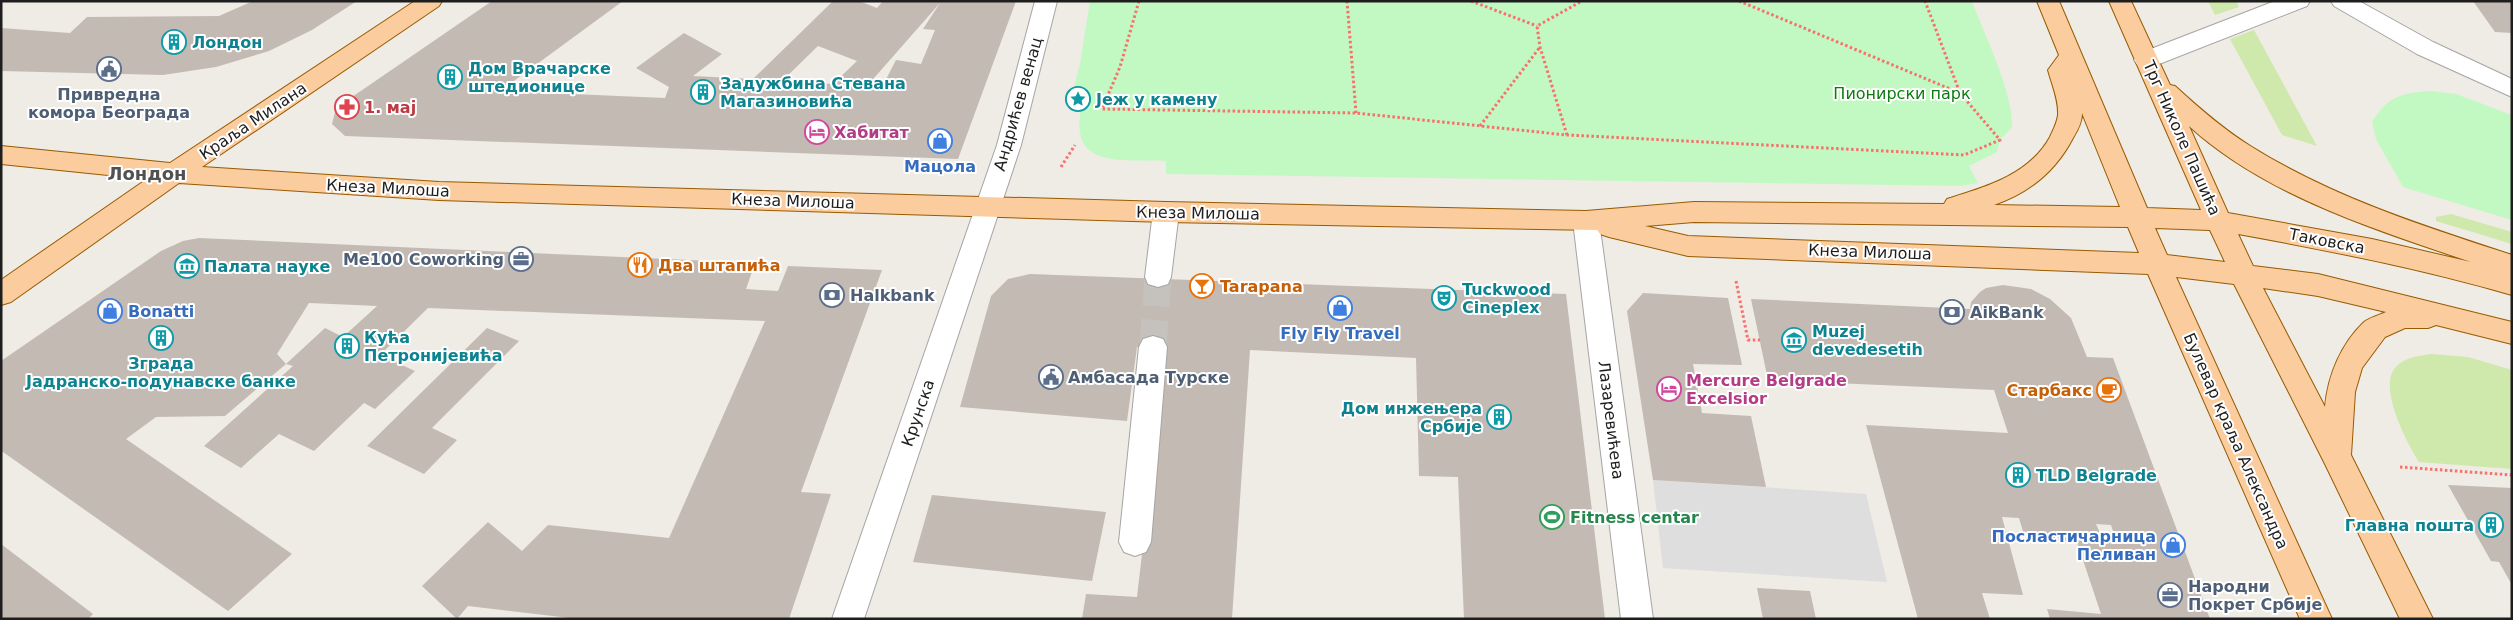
<svg xmlns="http://www.w3.org/2000/svg" width="2513" height="620" font-family="'DejaVu Sans',sans-serif">
	<style>
		.grass { fill: #cee9ab }
		.park { fill: #c2f9c2 }
		.parking { fill: #dedede }
		.building { fill: #c4bab4; fill-rule: evenodd }
		.lines { fill: none; stroke-linecap: round; stroke-linejoin: round }
		.minor-tunnel { stroke: #c5c2bd; stroke-width: 27; stroke-dasharray: 27 14; stroke-linecap: butt }
		.minor-casing { stroke: #a5a5a5; stroke-width: 2 }
		.major-casing { stroke: #985b01; stroke-width: 2 }
		.path { stroke: #f8716c; stroke-width: 3; stroke-dasharray: 2.5 2.5; stroke-linecap: butt }
		.minor { fill: #fff; fill-rule: evenodd }
		.major { fill: #fbcc9e; fill-rule: evenodd }
		.labels { text-anchor: middle; dominant-baseline: central; stroke-width: 4; stroke-linejoin: round; paint-order: stroke }
		.culture-label { font-size: 16px; font-weight: bold; fill: #0d838f; stroke: #fff; text-anchor: start }
		.park-label { font-size: 16px; fill: #0c7c0e; stroke: #fff }
		.service-label { font-size: 16px; font-weight: bold; fill: #4e5e75; stroke: #fff; text-anchor: start }
		.street-label { font-size: 16px; fill: #1e1e1e; stroke: #fff }
		.health-label { font-size: 16px; font-weight: bold; fill: #be3a42; stroke: #fff; text-anchor: start }
		.hotel-label { font-size: 16px; font-weight: bold; fill: #b23c85; stroke: #fff; text-anchor: start }
		.shop-label { font-size: 16px; font-weight: bold; fill: #366cbe; stroke: #fff }
		.food-label { font-size: 16px; font-weight: bold; fill: #c56008; stroke: #fff; text-anchor: start }
		.leisure-label { font-size: 16px; font-weight: bold; fill: #27864d; stroke: #fff; text-anchor: start }
		.neighbourhood-label { font-size: 18px; font-weight: bold; fill: #515151; stroke: #fff }
	</style>
	<rect width="100%" height="100%" fill="#efebe5"/>
	<!-- grass -->
	<path class="grass" d="M2208,1H2236L2239,7L2215,15Z
		M2254,30L2317,146L2282,135L2230,39Z
		M2451,214L2512,232V244L2436,221V217Z
		M2431,354L2468,357L2512,370V469L2419,462C2407,443 2378,388 2395,368C2404,357 2419,356 2431,354Z"/>
	<!-- park -->
	<path class="park" d="M1090,1H1972C1985,37 2013,91 2012,127L2000,140L1997,152L1969,166L1978,183L1961,186L1166,174V161C1121,159 1067,170 1082,105L1069,106L1080,64Z
		M2431,91L2456,94L2512,115V220L2403,187L2376,139L2372,122C2388,96 2401,93 2431,91Z"/>
	<!-- parking -->
	<path class="parking" d="M1653,480L1866,494L1887,582L1663,568Z"/>
	<!-- building -->
	<path class="building" d="M253,1H357L312,30L269,51L216,67L163,75L1,71V28L70,33L87,17L219,16Z
		M492,1H623L500,91L665,98L669,87L636,68L684,33L722,54L693,76L753,79L833,1H859L877,8L883,1H1016L958,159L345,136L332,124L336,108ZM940,3L923,29L935,30L921,64L896,60L882,87L867,86ZM818,46L857,61L833,84L782,81Z
		M2473,1H2512V33L2495,32Z
		M199,238L755,263L746,289L778,291L788,266L882,270L801,492L831,494L789,619H578L468,606L457,619L422,586L488,522L522,551L548,525L669,538L765,321L428,308L380,355L415,371L375,409L364,403L314,451L279,434L241,468L204,446L293,366L286,364L225,416L156,417L126,439L292,554L228,611L3,452L1,454V361L161,251L183,241ZM309,303L332,304L377,306L343,337L325,328L286,364L277,354Z
		M1030,274L1566,294L1605,619H1464L1458,477L1419,476L1416,358L1250,350L1232,619H1082L1086,594L1137,597L1166,348L1137,347L1127,421L960,407L991,296L1008,279Z
		M2003,285L2031,289L2050,299L2071,318L2087,357L2113,358L2210,619H2050L2047,609L2101,614L2077,542L2025,538L2019,518L2002,517L2023,595L1982,593L1990,619H1918L1866,425L2008,433L1994,390L1768,380L1751,299L1970,309L1971,302L1980,292L1986,288ZM2096,524L2111,525L2114,534L2100,533Z
		M1643,293L1728,298L1742,365L1693,364L1702,413L1751,416L1766,487L1653,480L1627,311Z
		M487,328L519,341L432,428L457,440L424,474L367,446Z
		M2448,485L2512,488V585L2499,562L2491,561Z
		M932,495L1106,512L1092,581L913,562Z
		M1,544L93,614L88,619H1Z
		M1757,588L1810,591L1816,619H1763Z"/>
	<g class="lines">
		<!-- minor-tunnel -->
		<path class="minor-tunnel" d="M1153,347L1158,277"/>
		<defs>
			<path id="minor" d="M1035,1H1057L1021,145L864,619H832L997,145Z
				M2275,1H2310L2307,6L2154,66L2146,68L2138,66L2134,60L2138,54Z
				M2331,1H2359L2433,42L2512,79V97L2417,54L2334,6Z
				M1166,202L1175,205L1179,212L1171,277L1168,284L1158,287L1148,284L1145,277L1153,212L1157,205Z
				M1586,211L1595,214L1599,221L1653,619H1621L1573,221L1577,214Z
				M1153,336L1163,339L1167,347L1151,542L1146,552L1135,556L1124,552L1119,542L1139,347L1143,339Z"/>
			<path id="major" d="M415,1H442L439,6L202,167L439,182L1166,202L1586,211L1694,202L1944,204L1947,199C1986,187 2029,175 2050,137C2053,130 2057,123 2058,115C2059,100 2052,85 2048,70L2059,55L2037,1H2059L2147,208L2201,210L2109,1H2131L2170,85L2175,86C2199,108 2224,130 2252,147C2332,197 2423,226 2512,255V295C2422,269 2331,251 2238,234L2253,266L2318,274L2512,322V344L2436,325L2428,328H2405L2385,337L2362,368L2355,392L2351,455L2433,619H2400L2325,464L2234,284L2176,277L2332,619H2300L2148,274L1688,256L1609,237L1600,234L1597,230L1166,222L439,200L179,183L11,302L1,305V280L147,179L1,164V146L170,163ZM2082,113L2120,207L1994,205C2029,193 2056,171 2073,138C2078,130 2082,122 2082,113ZM2189,126C2264,195 2376,230 2471,262L2372,239L2228,213ZM1694,222L2128,227L2139,253L1688,236L1645,226ZM2155,228L2210,230L2225,262L2167,255ZM2263,288L2318,296L2386,312C2379,315 2369,318 2364,322C2341,344 2328,375 2325,407Z"/>
		</defs>
		<!-- minor casing -->
		<use href="#minor" class="minor-casing"/>
		<!-- major casing -->
		<use href="#major" class="major-casing"/>
		<!-- path -->
		<path class="path" d="M1139,1L1120,67L1102,109L1356,113L1567,135L1964,155L2000,140L1960,93L1925,1
			M1347,1L1356,113
			M1471,1L1537,26
			M1739,1L1960,93
			M1480,126L1540,47
			M1567,135L1540,47L1537,26L1582,1
			M1061,167L1075,145
			M1736,281L1748,340H1760
			M2400,467L2512,475"/>
		<!-- minor -->
		<use href="#minor" class="minor"/>
		<!-- major -->
		<use href="#major" class="major"/>
	</g>
	<!-- icons -->
	<defs>
		<symbol id="building-ring" viewBox="-11 -11 22 22"><circle r="9.5" fill="#fff" stroke="#0f9aa8" stroke-width="1.5"/><path d="M-4-6H4V6H1V3H-1V6H-4ZM-2.5-4.3h1.7v1.8h-1.7ZM.8-4.3h1.7v1.8H.8ZM-2.5-1h1.7V.8h-1.7ZM.8-1h1.7V.8H.8Z" fill="#0f9aa8"/></symbol>
		<symbol id="civic-ring" viewBox="-11 -11 22 22"><circle r="9.5" fill="#fff" stroke="#5c6f8a" stroke-width="1.5"/><path d="M-.6-6.5H3V-4.5H.6V-3L4-1V1h2V6H-6V1h2V-1L-.6-3ZM-1.2 2.5V6h2.4V2.5Z" fill="#5c6f8a"/></symbol>
		<symbol id="sight-ring" viewBox="-11 -11 22 22"><circle r="9.5" fill="#fff" stroke="#0f9aa8" stroke-width="1.5"/><path d="M0-6L1.8-2.2L6-1.7L2.9 1.2L3.7 5.4L0 3.3L-3.7 5.4L-2.9 1.2L-6-1.7L-1.8-2.2Z" fill="#0f9aa8"/></symbol>
		<symbol id="pharmacy-ring" viewBox="-11 -11 22 22"><circle r="9.5" fill="#fff" stroke="#e0444e" stroke-width="1.5"/><path d="M-2-6h4v4h4v4h-4v4h-4v-4h-4v-4h4Z" fill="#e0444e"/></symbol>
		<symbol id="hotel-ring" viewBox="-11 -11 22 22"><circle r="9.5" fill="#fff" stroke="#d1479c" stroke-width="1.5"/><path d="M-6-4.5h1.5V1H6V5H4.5V3h-9V5H-6ZM-4 0a1.8 1.8 0 1 1 3.6 0ZM.5 0V-2.5h3Q6-2.5 6 0Z" fill="#d1479c"/></symbol>
		<symbol id="shop-ring" viewBox="-11 -11 22 22"><circle r="9.5" fill="#fff" stroke="#3f7fe0" stroke-width="1.5"/><path d="M-5-2.5h2.3a2.7 3.5 0 0 1 5.4 0H5L5.5 6h-11ZM-1.5-2.5h3a1.5 2.3 0 0 0-3 0Z" fill="#3f7fe0"/></symbol>
		<symbol id="office-ring" viewBox="-11 -11 22 22"><circle r="9.5" fill="#fff" stroke="#5c6f8a" stroke-width="1.5"/><path d="M-6-3h4V-5.5h4V-3h4V5H-6ZM-1-4.5V-3h2v-1.5ZM-6 0V1H6V0Z" fill="#5c6f8a"/></symbol>
		<symbol id="restaurant-ring" viewBox="-11 -11 22 22"><circle r="9.5" fill="#fff" stroke="#e8710a" stroke-width="1.5"/><path d="M-5-6h1v4h1v-4h1v4h1v-4h1v5L-1.5 .5V6h-2V.5L-5-1ZM5-6V6H3V1.5H1.5Q1.5-4 5-6Z" fill="#e8710a"/></symbol>
		<symbol id="museum-ring" viewBox="-11 -11 22 22"><circle r="9.5" fill="#fff" stroke="#0f9aa8" stroke-width="1.5"/><path d="M0-6L6-3V-2H-6V-3ZM-5-1h2V3h-2ZM-1-1h2V3h-2ZM3-1h2V3H3ZM-6 4H6V6H-6Z" fill="#0f9aa8"/></symbol>
		<symbol id="bar-ring" viewBox="-11 -11 22 22"><circle r="9.5" fill="#fff" stroke="#e8710a" stroke-width="1.5"/><path d="M-6-5H6L.8 .8V4.5H3.5V6h-7V4.5H-.8V.8Z" fill="#e8710a"/></symbol>
		<symbol id="bank-ring" viewBox="-11 -11 22 22"><circle r="9.5" fill="#fff" stroke="#5c6f8a" stroke-width="1.5"/><path d="M-6-4H6V4H-6ZM0-2.3a2.3 2.3 0 1 0 0 4.6a2.3 2.3 0 1 0 0-4.6Z" fill="#5c6f8a"/></symbol>
		<symbol id="theatre-ring" viewBox="-11 -11 22 22"><circle r="9.5" fill="#fff" stroke="#0f9aa8" stroke-width="1.5"/><path d="M-5-5.5Q0-4 5-5.5V0Q5 5 0 6Q-5 5-5 0ZM-3.3-2.5H-1v1.5H-3.3ZM1-2.5H3.3v1.5H1ZM-2.8 1Q0 5.5 2.8 1Z" fill="#0f9aa8"/></symbol>
		<symbol id="cafe-ring" viewBox="-11 -11 22 22"><circle r="9.5" fill="#fff" stroke="#e8710a" stroke-width="1.5"/><path d="M-5.5-4.5H6V0H3Q3 3.5 0 3.5H-2.5Q-5.5 3.5-5.5 0ZM3-3.2v2h1.7v-2ZM-6 4.5H4V6H-6Z" fill="#e8710a"/></symbol>
		<symbol id="stadium-ring" viewBox="-11 -11 22 22"><circle r="9.5" fill="#fff" stroke="#2e9e5b" stroke-width="1.5"/><path d="M0-5a6.5 5 0 1 0 0 10a6.5 5 0 1 0 0-10ZM-3.5-1.8h7v3.6h-7Z" fill="#2e9e5b"/></symbol>
	</defs>
	<g fill-rule="evenodd">
		<use href="#building-ring" x="160" y="28" width="28" height="28"/>
		<use href="#civic-ring" x="95" y="55" width="28" height="28"/>
		<use href="#building-ring" x="436" y="63" width="28" height="28"/>
		<use href="#building-ring" x="689" y="78" width="28" height="28"/>
		<use href="#sight-ring" x="1064" y="85" width="28" height="28"/>
		<use href="#pharmacy-ring" x="333" y="93" width="28" height="28"/>
		<use href="#hotel-ring" x="803" y="118" width="28" height="28"/>
		<use href="#shop-ring" x="926" y="127" width="28" height="28"/>
		<use href="#office-ring" x="507" y="245" width="28" height="28"/>
		<use href="#restaurant-ring" x="626" y="251" width="28" height="28"/>
		<use href="#museum-ring" x="173" y="252" width="28" height="28"/>
		<use href="#bar-ring" x="1188" y="272" width="28" height="28"/>
		<use href="#bank-ring" x="818" y="281" width="28" height="28"/>
		<use href="#theatre-ring" x="1430" y="284" width="28" height="28"/>
		<use href="#shop-ring" x="1326" y="294" width="28" height="28"/>
		<use href="#shop-ring" x="96" y="297" width="28" height="28"/>
		<use href="#bank-ring" x="1938" y="298" width="28" height="28"/>
		<use href="#building-ring" x="147" y="324" width="28" height="28"/>
		<use href="#museum-ring" x="1780" y="326" width="28" height="28"/>
		<use href="#building-ring" x="333" y="332" width="28" height="28"/>
		<use href="#civic-ring" x="1037" y="363" width="28" height="28"/>
		<use href="#hotel-ring" x="1655" y="375" width="28" height="28"/>
		<use href="#cafe-ring" x="2095" y="376" width="28" height="28"/>
		<use href="#building-ring" x="1485" y="403" width="28" height="28"/>
		<use href="#building-ring" x="2004" y="461" width="28" height="28"/>
		<use href="#stadium-ring" x="1538" y="503" width="28" height="28"/>
		<use href="#building-ring" x="2477" y="511" width="28" height="28"/>
		<use href="#shop-ring" x="2159" y="531" width="28" height="28"/>
		<use href="#office-ring" x="2156" y="581" width="28" height="28"/>
	</g>
	<g class="labels">
		<!-- culture labels -->
		<g class="culture-label">
			<text x="192" y="42">Лондон</text>
			<text x="468" y="68">Дом Врачарске<tspan x="468" dy="18">штедионице</tspan></text>
			<text x="720" y="83">Задужбина Стевана<tspan x="720" dy="18">Магазиновића</tspan></text>
			<text x="1096" y="99">Јеж у камену</text>
			<text x="204" y="266">Палата науке</text>
			<text x="1462" y="289">Tuckwood<tspan x="1462" dy="18">Cineplex</tspan></text>
			<text x="1812" y="331">Muzej<tspan x="1812" dy="18">devedesetih</tspan></text>
			<text x="364" y="337">Кућа<tspan x="364" dy="18">Петронијевића</tspan></text>
			<text x="161" y="363" text-anchor="middle">Зграда<tspan x="161" dy="18">Јадранско-подунавске банке</tspan></text>
			<text x="1482" y="408" text-anchor="end">Дом инжењера<tspan x="1482" dy="18">Србије</tspan></text>
			<text x="2036" y="475">TLD Belgrade</text>
			<text x="2474" y="525" text-anchor="end">Главна пошта</text>
		</g>
		<!-- park labels -->
		<g class="park-label">
			<text x="1902" y="93">Пионирски парк</text>
		</g>
		<!-- service labels -->
		<g class="service-label">
			<text x="109" y="94" text-anchor="middle">Привредна<tspan x="109" dy="18">комора Београда</tspan></text>
			<text x="504" y="259" text-anchor="end">Me100 Coworking</text>
			<text x="850" y="295">Halkbank</text>
			<text x="1970" y="312">AikBank</text>
			<text x="1068" y="377">Амбасада Турске</text>
			<text x="2188" y="586">Народни<tspan x="2188" dy="18">Покрет Србије</tspan></text>
		</g>
		<!-- street labels -->
		<g class="street-label">
			<text transform="translate(1018 104) rotate(-74)">Андрићев венац</text>
			<text transform="translate(253 121) rotate(-34)">Краља Милана</text>
			<text transform="translate(2182 138) rotate(66)">Трг Николе Пашића</text>
			<text transform="translate(388 188) rotate(3)">Кнеза Милоша</text>
			<text transform="translate(793 201) rotate(2)">Кнеза Милоша</text>
			<text transform="translate(1198 213) rotate(1)">Кнеза Милоша</text>
			<text transform="translate(2327 241) rotate(11)">Таковска</text>
			<text transform="translate(1870 252) rotate(2)">Кнеза Милоша</text>
			<text transform="translate(918 413) rotate(-71)">Крунска</text>
			<text transform="translate(1611 420) rotate(83)">Лазаревићева</text>
			<text transform="translate(2236 441) rotate(66)">Булевар краља Александра</text>
		</g>
		<!-- health labels -->
		<g class="health-label">
			<text x="364" y="107">1. мај</text>
		</g>
		<!-- hotel labels -->
		<g class="hotel-label">
			<text x="834" y="132">Хабитат</text>
			<text x="1686" y="380">Mercure Belgrade<tspan x="1686" dy="18">Excelsior</tspan></text>
		</g>
		<!-- shop labels -->
		<g class="shop-label">
			<text x="940" y="166">Мацола</text>
			<text x="128" y="311" text-anchor="start">Bonatti</text>
			<text x="1340" y="333">Fly Fly Travel</text>
			<text x="2156" y="536" text-anchor="end">Посластичарница<tspan x="2156" dy="18">Пеливан</tspan></text>
		</g>
		<!-- food labels -->
		<g class="food-label">
			<text x="658" y="265">Два штапића</text>
			<text x="1220" y="286">Tarapana</text>
			<text x="2092" y="390" text-anchor="end">Старбакс</text>
		</g>
		<!-- leisure labels -->
		<g class="leisure-label">
			<text x="1570" y="517">Fitness centar</text>
		</g>
		<!-- neighbourhood labels -->
		<g class="neighbourhood-label">
			<text x="147" y="173">Лондон</text>
		</g>
	</g>
	<!-- border -->
	<rect width="2513" height="620" fill="none" stroke="#1e1e1e" stroke-width="5"/>
</svg>
